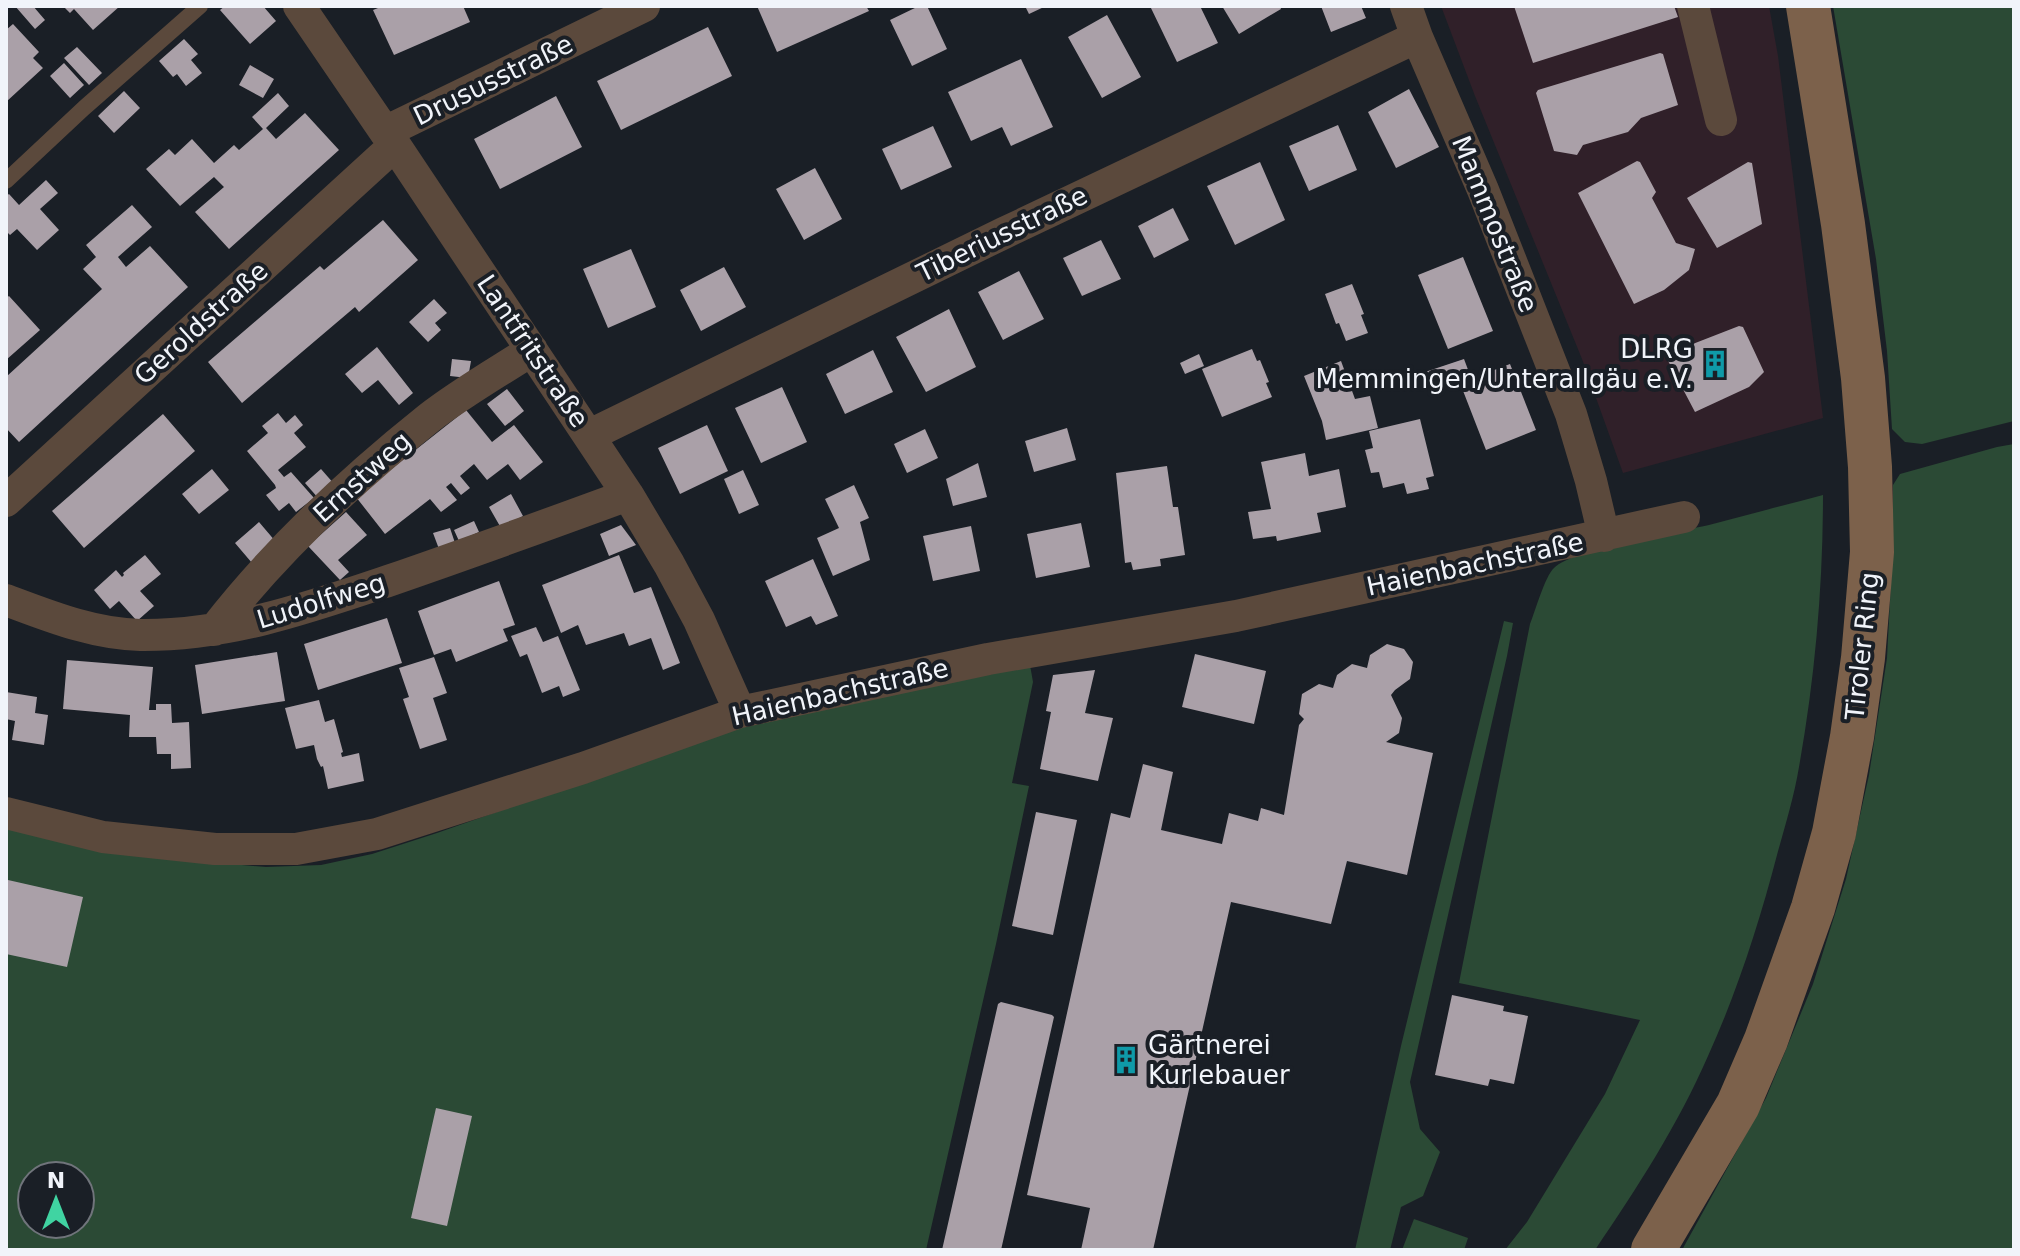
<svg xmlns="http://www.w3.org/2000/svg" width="2020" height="1256" font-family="'DejaVu Sans',sans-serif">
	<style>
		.commercial { fill: #302029 }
		.green { fill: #2b4a35; fill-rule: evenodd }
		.building { fill: #aaa0a8 }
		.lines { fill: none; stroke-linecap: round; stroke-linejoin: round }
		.service { stroke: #5b493c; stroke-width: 16 }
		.minor { stroke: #5b493c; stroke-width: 32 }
		.secondary { stroke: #7c614b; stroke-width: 44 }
		.labels { text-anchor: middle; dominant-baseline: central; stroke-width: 8; stroke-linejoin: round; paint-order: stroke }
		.street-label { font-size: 26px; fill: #f1f4fa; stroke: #1a1f26 }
		.poi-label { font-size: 26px; fill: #f1f4fa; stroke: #1a1f26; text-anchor: end }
	</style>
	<rect width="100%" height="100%" fill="#1a1f26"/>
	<!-- commercial -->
	<path class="commercial" d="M1441,6H1769L1778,56L1823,418L1623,473L1582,359L1475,96Z"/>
	<!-- green -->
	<path class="green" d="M1833,6H2014V421L1922,444L1905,442L1892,429L1887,351L1876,259Z
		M2014,444V1250H1682L1766,1098L1813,984L1846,879L1869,775L1887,658L1893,544V485L1900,474L1997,447Z
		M1823,495C1823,586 1815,678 1799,767C1794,797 1785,826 1777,855C1759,924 1737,992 1708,1056C1678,1125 1637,1188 1595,1250H1505L1527,1222L1605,1094L1640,1020L1459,983L1530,624C1535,612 1545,576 1554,568C1575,548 1676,532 1709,525C1747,515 1785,505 1823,495Z
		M1504,621L1513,623L1507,656L1410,1082L1420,1129L1440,1152L1423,1196L1401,1207L1390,1250H1355L1401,1046Z
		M1030,665L1033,682L1012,783L1029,786L996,944L926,1250H6V828L162,858L266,867L321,865L372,854L437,833L730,730ZM32,1176H80V1224H32Z
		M1414,1219L1468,1238L1464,1250H1402Z"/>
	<!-- building -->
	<path class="building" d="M15,6H33L45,20L35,29Z
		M63,6H120L93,30L74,9L70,13Z
		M225,6H263L276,21L250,44L220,10Z
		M383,6H463L470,22L394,55L373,10Z
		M757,6H866L869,11L777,52Z
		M919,6H927L947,49L912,66L890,20Z
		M1025,6H1046L1029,14Z
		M1150,6H1200L1218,43L1177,62Z
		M1222,6H1280L1281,9L1239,34Z
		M1321,6H1361L1366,18L1331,32Z
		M1514,6H1674L1678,17L1533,63Z
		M1107,15L1141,77L1102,98L1068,37Z
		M13,24L39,52L33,58L43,68L6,102V30Z
		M708,27L732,76L621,130L597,81Z
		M184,39L198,54L191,60L202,73L186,86L177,74L173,77L159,61Z
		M77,47L102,73L89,85L64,58Z
		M1660,53L1663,54L1678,105L1641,118L1628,132L1583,145L1577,155L1554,151L1536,93L1538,90Z
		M1021,59L1053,127L1011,146L1002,127L971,141L948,92Z
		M64,63L84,85L70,98L50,76Z
		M250,65L274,79L263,98L239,85Z
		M1409,89L1439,147L1396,168L1368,112Z
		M124,91L140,108L114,133L98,116Z
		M278,93L289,106L266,128L276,139L305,113L339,150L229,249L195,212L224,187L214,177L180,206L146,169L169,149L175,155L192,139L214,163L234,145L239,150L263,129L252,117Z
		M556,96L582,147L500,189L474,139Z
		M1338,125L1357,170L1309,191L1289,146Z
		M933,126L952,167L901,190L882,149Z
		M1637,161L1640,162L1656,192L1652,198L1676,243L1695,249L1689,270L1664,290L1634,304L1578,193Z
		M1260,162L1285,220L1235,245L1207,186Z
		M1748,162L1752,163L1762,224L1717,248L1687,198Z
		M815,168L842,219L804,240L776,189Z
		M46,180L58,193L40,209L59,230L37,250L17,229L10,235L6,231V196L9,194L19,205Z
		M132,205L152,227L118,257L126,267L150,246L188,287L19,442L6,428V377L102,289L83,269L96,257L86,245Z
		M1173,208L1189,240L1154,258L1138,226Z
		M383,220L418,260L359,312L355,307L242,403L208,362L320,266L324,270Z
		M1101,240L1121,279L1082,296L1063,258Z
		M631,249L656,307L608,328L583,269Z
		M1463,257L1493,331L1448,349L1418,275Z
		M724,267L746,307L701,331L680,290Z
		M1019,271L1044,319L1003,340L978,292Z
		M1352,284L1364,314L1361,315L1368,333L1346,341L1339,323L1336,324L1325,294Z
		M9,296L40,330L6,360V298Z
		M434,299L447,313L435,323L441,330L428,342L409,322Z
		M949,309L976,367L926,392L896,337Z
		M1739,326L1743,327L1764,372L1749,387L1695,412L1666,357L1667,354Z
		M377,347L413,393L399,405L378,380L362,393L345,374Z
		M1252,349L1257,361L1260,360L1269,382L1266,383L1272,397L1222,417L1202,369Z
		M873,350L893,392L845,414L826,374Z
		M1199,354L1204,366L1185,374L1180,363Z
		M452,359L471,361L468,378L450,376Z
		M1464,359L1470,375L1424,390L1419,374Z
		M1341,361L1355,399L1370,396L1378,428L1326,440L1322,421L1304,376Z
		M1510,364L1536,430L1486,450L1460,383Z
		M782,387L807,442L761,463L735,408Z
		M507,389L524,411L505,426L487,404Z
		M466,410L492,442L514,425L543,462L520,480L508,464L487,480L474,464L460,476L470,488L461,495L451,483L446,487L457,500L441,512L430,499L385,534L356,497Z
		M278,413L286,423L295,415L303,425L294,433L306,447L278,470L284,477L291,472L314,498L296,512L289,503L279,511L266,495L276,488L275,485L247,451L268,433L262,426Z
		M163,414L195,451L84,548L52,511Z
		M1420,419L1434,476L1426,478L1429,489L1407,494L1404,483L1383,488L1379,472L1371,473L1365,450L1373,448L1369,431Z
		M707,425L728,471L680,494L658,448Z
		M1067,428L1076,460L1034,472L1025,441Z
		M925,429L938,458L907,473L894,444Z
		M1305,453L1309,476L1339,469L1346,507L1317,513L1321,532L1277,541L1276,536L1253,539L1248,512L1271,509L1261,462Z
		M978,463L987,497L953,506L946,479Z
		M1167,466L1173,507H1178L1185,555L1160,559L1161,566L1133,570L1131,562L1125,563L1116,473Z
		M212,469L229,490L199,514L182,494Z
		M321,469L335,485L319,499L305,483Z
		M743,470L759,505L739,514L724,479Z
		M854,485L869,518L860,522L870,560L833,576L817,538L839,528L825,499Z
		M511,494L523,516L501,528L489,507Z
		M346,512L367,535L338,560L349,572L340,580L308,546Z
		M474,521L479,532L459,541L454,530Z
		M259,522L276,542L252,563L235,543Z
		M1081,523L1090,567L1036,578L1027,534Z
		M621,525L636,545L609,556L600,534Z
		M971,526L980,571L933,581L923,536Z
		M450,528L455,543L439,549L433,533Z
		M145,555L161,574L140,591L154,606L137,621L119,601L110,609L94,590L116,570L122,577L124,575L123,573Z
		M619,555L634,593L651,587L680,663L663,670L651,638L629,646L624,633L586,645L578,625L561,633L542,585Z
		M813,559L838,616L816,625L811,616L786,627L765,581Z
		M499,581L515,625L503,629L508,641L456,662L451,649L434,655L418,611Z
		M387,618L402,663L318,690L304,644Z
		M536,627L543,642L558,636L580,690L563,697L559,686L542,693L527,654L520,657L511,636Z
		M1387,644L1404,649L1413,662L1410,679L1395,690L1391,695L1402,718L1399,733L1386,742L1433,753L1407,875L1347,861L1331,924L1231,902L1153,1250H1081L1090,1208L1027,1195L1111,813L1130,818L1143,764L1173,772L1161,830L1222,844L1229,813L1258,821L1261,808L1284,815L1299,725L1304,719L1299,714L1302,694L1319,684L1333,688L1337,675L1352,664L1367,668L1370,655Z
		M277,652L285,701L202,714L195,665Z
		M1195,654L1266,671L1254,724L1182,707Z
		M434,657L447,693L433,698L447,740L420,749L403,699L409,697L399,668Z
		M67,660L153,667L149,710H156V704H171L172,723L189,722L191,768L171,769V754H157L156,737H129L130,715L63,709Z
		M1095,670L1085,713L1113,718L1098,781L1040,769L1051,712L1046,711L1053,675Z
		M6,692L37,697L35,713L48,715L44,745L12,740L15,721L6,719Z
		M319,700L325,722L334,719L343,752L341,753L342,757L359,753L364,781L328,789L323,766L321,767L317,759L314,745L296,749L285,708Z
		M1036,812L1077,820L1053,935L1012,926Z
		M8,880L83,897L67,967L6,954V888Z
		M1452,995L1504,1006L1503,1011L1528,1016L1514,1084L1490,1079L1488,1086L1435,1075Z
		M1001,1002L1052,1015L1054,1017L1001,1250H942L998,1004Z
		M436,1108L472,1116L447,1226L411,1218Z"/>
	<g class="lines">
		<!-- service -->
		<path class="service" d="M6,181L84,108L200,6"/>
		<!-- minor -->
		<path class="minor" d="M299,6L385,132L395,145L628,495L669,564L699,620L740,712
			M1406,6L1417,37L1483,190L1571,414L1591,481L1604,536
			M1693,6L1721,120
			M385,132L644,6
			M590,435L1004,233L1417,37
			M6,501L395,145
			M6,600C49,616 93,634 140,635C227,636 308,608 388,581C469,553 549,524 628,495
			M214,630C276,550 350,481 429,418C461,393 498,372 532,350
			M6,813L103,837L215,849H296L377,834L583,768L740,712L988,659L1236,616L1684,517"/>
		<!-- secondary -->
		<path class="secondary" d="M1653,1250L1738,1105L1766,1040L1786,984L1813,908L1834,833L1852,737L1863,658L1872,552L1870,467L1863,378L1843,224L1808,6"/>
	</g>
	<!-- icons -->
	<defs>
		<symbol id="building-bare" viewBox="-9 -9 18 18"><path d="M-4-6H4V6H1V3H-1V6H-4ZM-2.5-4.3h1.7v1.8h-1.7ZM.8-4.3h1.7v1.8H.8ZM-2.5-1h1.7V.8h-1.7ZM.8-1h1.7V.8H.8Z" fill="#0f9aa8" stroke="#1a1f26" stroke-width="2.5" paint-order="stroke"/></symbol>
	</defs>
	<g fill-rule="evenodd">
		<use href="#building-bare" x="1695" y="344" width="40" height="40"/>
		<use href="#building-bare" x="1106" y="1040" width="40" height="40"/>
	</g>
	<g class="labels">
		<!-- street labels -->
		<g class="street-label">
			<text transform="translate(493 80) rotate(-26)">Drususstraße</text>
			<text transform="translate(1495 224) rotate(68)">Mammostraße</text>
			<text transform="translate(1002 234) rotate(-26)">Tiberiusstraße</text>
			<text transform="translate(201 323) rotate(-42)">Geroldstraße</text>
			<text transform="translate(533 351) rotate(56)">Lantfritstraße</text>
			<text transform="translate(362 477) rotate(-42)">Ernstweg</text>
			<text transform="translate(1475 564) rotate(-12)">Haienbachstraße</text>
			<text transform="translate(321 601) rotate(-17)">Ludolfweg</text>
			<text transform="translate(1862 646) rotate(-84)">Tiroler Ring</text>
			<text transform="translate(840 692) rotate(-13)">Haienbachstraße</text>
		</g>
		<!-- poi labels -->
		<g class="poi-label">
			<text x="1693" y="349">DLRG<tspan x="1693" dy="30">Memmingen/Unterallgäu e.V.</tspan></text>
			<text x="1148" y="1045" text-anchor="start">Gärtnerei<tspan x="1148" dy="30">Kurlebauer</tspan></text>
		</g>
	</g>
	<!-- border -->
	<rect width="2020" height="1256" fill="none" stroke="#f1f4fa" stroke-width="16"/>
	<!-- north arrow -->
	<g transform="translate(56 1200)"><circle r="38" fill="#1a1f26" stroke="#70747b" stroke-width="2"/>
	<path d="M0-6L14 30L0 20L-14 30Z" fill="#40d4a2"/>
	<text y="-12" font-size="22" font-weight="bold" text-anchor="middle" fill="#f1f4fa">N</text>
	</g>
</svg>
